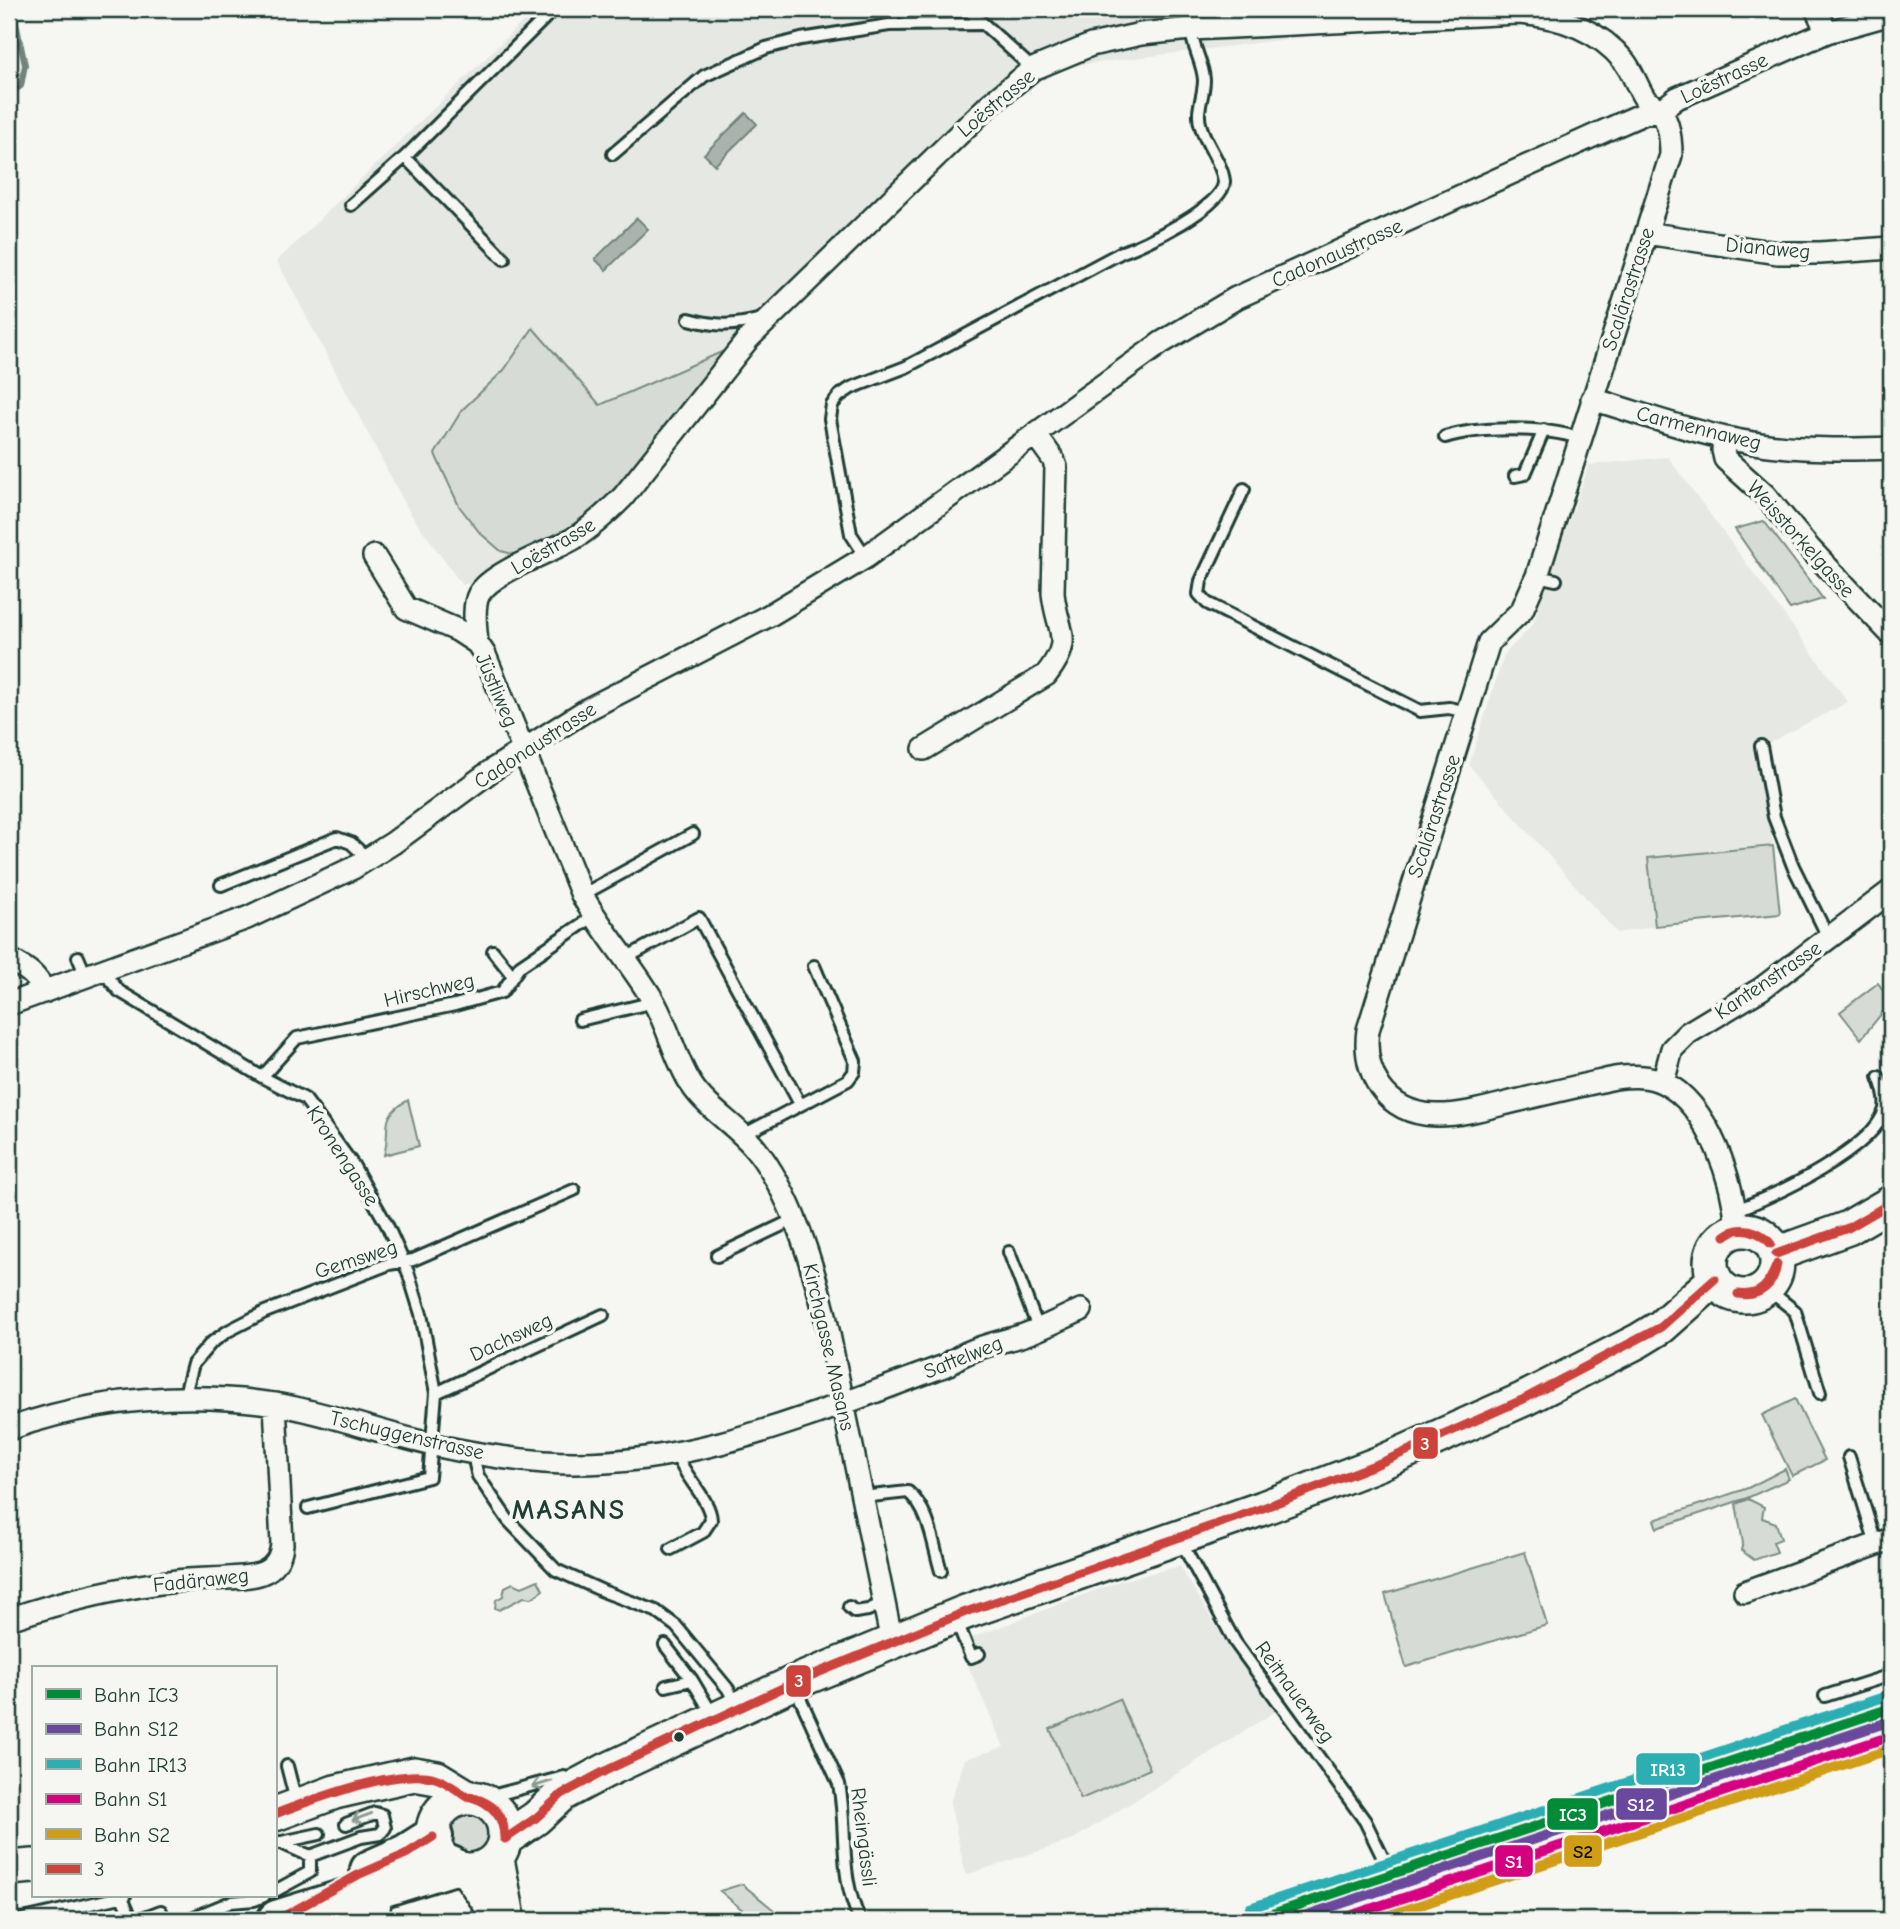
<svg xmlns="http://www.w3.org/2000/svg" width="1900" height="1929" font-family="'Comic Neue',sans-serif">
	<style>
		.built { fill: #e6e8e4 }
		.green { fill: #d6dbd6; stroke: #7a8c85; stroke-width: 2 }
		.water { fill: #aab3ae; stroke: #72847d; stroke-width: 2 }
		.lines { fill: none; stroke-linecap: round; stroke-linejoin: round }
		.stream { stroke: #72847d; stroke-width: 6 }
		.lane-casing { stroke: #1f3d34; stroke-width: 16 }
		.street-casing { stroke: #1f3d34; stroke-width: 26 }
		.secondary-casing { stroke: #1f3d34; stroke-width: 35 }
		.primary-casing { stroke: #1f3d34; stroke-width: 38 }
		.highway-casing { stroke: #1f3d34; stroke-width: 44 }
		.lane { stroke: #f6f6f2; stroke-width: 10 }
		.street { stroke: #f6f6f2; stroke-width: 21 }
		.secondary { stroke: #f6f6f2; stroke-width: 30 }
		.primary { stroke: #f6f6f2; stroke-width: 33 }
		.highway { stroke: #f6f6f2; stroke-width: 38 }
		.bus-1-casing { stroke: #f6f6f2; stroke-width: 14 }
		.bus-1 { stroke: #cc433c; stroke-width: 9 }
		.rail-1-casing { stroke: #f6f6f2; stroke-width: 16 }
		.rail-2-casing { stroke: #f6f6f2; stroke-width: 16 }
		.rail-3-casing { stroke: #f6f6f2; stroke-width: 16 }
		.rail-4-casing { stroke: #f6f6f2; stroke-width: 16 }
		.rail-5-casing { stroke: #f6f6f2; stroke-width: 16 }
		.rail-1 { stroke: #008b39; stroke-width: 10 }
		.rail-2 { stroke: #6a489d; stroke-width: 10 }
		.rail-3 { stroke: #2caeb3; stroke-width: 10 }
		.rail-4 { stroke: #d50080; stroke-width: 10 }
		.rail-5 { stroke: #d09d16; stroke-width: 10 }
		.oneway { stroke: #8a9a93 }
		.bus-dot { fill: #1f3d34; stroke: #f6f6f2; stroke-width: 2.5 }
		.labels { text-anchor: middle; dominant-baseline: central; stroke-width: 7; stroke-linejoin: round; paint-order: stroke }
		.street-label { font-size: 21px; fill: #1f3d34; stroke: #f6f6f2 }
		.district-label { font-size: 28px; font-weight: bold; letter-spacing: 2px; fill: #1f3d34; stroke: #f6f6f2 }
		.line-badge { stroke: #f6f6f2; stroke-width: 2.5 }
		.badge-label { font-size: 19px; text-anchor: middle; font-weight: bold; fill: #fff }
		.pale-badge-label { font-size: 19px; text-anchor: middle; font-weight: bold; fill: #111 }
	</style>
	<rect width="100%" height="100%" fill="#f6f6f2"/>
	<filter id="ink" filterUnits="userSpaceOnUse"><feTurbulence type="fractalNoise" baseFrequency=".0143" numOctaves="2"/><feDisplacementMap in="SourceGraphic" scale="14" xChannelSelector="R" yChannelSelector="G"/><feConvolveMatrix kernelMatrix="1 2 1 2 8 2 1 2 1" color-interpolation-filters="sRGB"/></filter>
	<g filter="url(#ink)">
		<!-- built -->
		<path class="built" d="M536,9H1480L1479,15L1016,73L606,502L479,581L462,585L410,513L277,261Z
			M1668,457L1848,702L1759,748L1773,846L1780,914L1655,926L1617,933L1469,765L1504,655L1533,624L1589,465Z
			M1180,1566L1222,1636L1276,1711L1072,1840L966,1875L950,1803L965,1759L1004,1747L958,1643L1120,1581Z"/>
		<!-- green -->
		<path class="green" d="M533,328L600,405L724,351L606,502L554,540L521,556L501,551L480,533L459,506L435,454L462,410L504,370Z
			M1764,521L1823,599L1790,609L1735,529Z
			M1773,846L1780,914L1655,926L1648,858Z
			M1878,983L1891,1002L1861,1039L1840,1012Z
			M408,1100L419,1146L384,1155C392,1127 377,1118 408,1100Z
			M1795,1399L1825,1460L1792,1476L1762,1415Z
			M1785,1469L1789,1479L1747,1498L1657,1528L1654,1520L1748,1488Z
			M1748,1499L1764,1507L1762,1518L1776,1523L1781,1539L1773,1542L1777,1552L1754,1560L1741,1550L1743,1543L1736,1504Z
			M1525,1552L1547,1625L1406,1667L1385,1594Z
			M538,1580L543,1590L532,1598L524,1597L499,1610L495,1608L496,1600L503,1596L505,1587L513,1583L522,1587Z
			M1119,1699L1150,1769L1081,1799L1050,1729Z
			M448 1834a22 22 0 1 1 44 0a22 22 0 1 1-44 0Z
			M742,1884L774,1910L764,1920H748L745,1912L720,1891Z"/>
		<!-- water -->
		<path class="water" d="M746,113L757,124L715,165L704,154Z
			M637,218L648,229L606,270L595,259Z"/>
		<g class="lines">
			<!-- stream -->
			<path class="stream" d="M9,94L21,86L25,65L13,9"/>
			<defs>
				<path id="lane" d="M967,9L1033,69
					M613,154L704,76L766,48L801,39L889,25L981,24
					M405,157L504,259
					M351,205L405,157L554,9
					M689,319C718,327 733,326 762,319
					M1445,437C1480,426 1544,427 1579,438
					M1515,476L1525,474L1544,430
					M1244,489L1201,581L1199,594L1207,603L1420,711L1449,708L1467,712
					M866,557L851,534L830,419L832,405L839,396L851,388L906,367L1122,252C1143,245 1226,206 1224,181C1222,163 1206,145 1201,127C1195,111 1204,97 1204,80C1203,62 1192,47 1191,29
					M1537,576L1556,580
					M1761,746L1774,817L1793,866L1829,939
					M221,885L337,838L351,843L368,859
					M582,895L693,834
					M493,951L512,975
					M78,957L86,976
					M624,959L699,918L800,1104
					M105,969L110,980L119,991L262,1077L305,1099L353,1165L387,1225L408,1272L421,1314L436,1393L429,1477L308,1508
					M580,1020L654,1002
					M262,1077L297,1038L455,1005L502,992L520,966L594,916
					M743,1135L848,1080L854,1072L855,1061L814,966
					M1736,1210C1773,1197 1875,1149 1885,1109C1887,1098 1883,1087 1879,1077
					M1009,1252L1038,1328
					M717,1256L793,1220
					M1766,1288L1795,1311L1820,1393
					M436,1393L603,1315
					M184,1398L193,1364L211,1343L228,1331L265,1312L389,1264L413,1260L574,1190
					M477,1454L475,1464L478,1476L508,1520L556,1570L605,1592L656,1611L676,1626L728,1689L737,1707
					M1849,1457L1876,1544
					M862,1497L908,1492C930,1510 933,1545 941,1571
					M1180,1540L1235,1642L1365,1821L1386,1864
					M671,1549L703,1532L711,1520C710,1498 683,1476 676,1453
					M849,1607L855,1612L868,1610L883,1603
					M956,1619L971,1657L979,1654
					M665,1645L692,1680
					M666,1686L692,1680L714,1717
					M795,1687L839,1784C848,1831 838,1874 860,1920
					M1825,1696L1891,1675
					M287,1766L296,1801
					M480,1799L564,1777
					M279,1842L310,1856L361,1837L380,1834L385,1828L382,1815L375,1813L346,1824
					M277,1843L319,1834
					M275,1891L310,1872V1856
					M122,1897L132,1920
					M19,1920L125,1896
					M137,1920L161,1911
					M187,1920L231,1902L254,1900L264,1896"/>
				<path id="street" d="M1816,9L1827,32
					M1660,111L1677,98L1827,32L1891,14
					M1646,233L1778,253H1820L1891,248
					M1592,399C1636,412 1681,429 1726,438C1781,450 1835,450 1891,448
					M1724,438L1723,450L1725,459L1765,495L1810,549L1891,634
					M374,556L406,608L457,630L477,643L485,655L582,895C602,931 630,962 651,997C668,1024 674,1057 691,1084C707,1109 736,1125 755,1148C791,1193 811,1260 825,1315L892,1642
					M477,643C476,629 472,607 479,594C492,572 550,552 573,539C591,528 608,512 623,497L749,338L990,104L1033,69L1091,45L1141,34L1191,29L1518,13C1558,16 1597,28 1624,61C1633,72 1637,87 1645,99C1648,103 1654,105 1658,109C1669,119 1671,140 1671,155L1537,576L1522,610L1489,642L1368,1030C1365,1051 1368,1069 1380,1087C1413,1134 1475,1110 1520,1100C1552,1092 1584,1085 1615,1078C1632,1076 1649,1075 1664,1083C1709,1105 1734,1183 1737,1230
					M924,749L1046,675C1075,638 1057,633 1053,593L1056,467L1053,459L1035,434
					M9,959C25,968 37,974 44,992
					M9,1004L247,918L353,868L393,843L495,768L588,709L770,615L866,557L1161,343L1236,298L1602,132L1645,113L1660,111
					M1663,1082L1672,1049L1688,1033L1761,989L1891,891
					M9,1429C94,1399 185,1391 275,1404C329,1413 380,1433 434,1445C470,1453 507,1459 544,1462C685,1472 817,1412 947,1365C965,1350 992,1344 1014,1338C1037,1332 1060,1319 1081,1310
					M1745,1592L1891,1539
					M9,1619C63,1601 120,1587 177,1581C198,1578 245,1580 262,1573C275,1568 281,1557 282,1544L275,1404
					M378,1920L381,1889"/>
				<path id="secondary" d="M498,1856L508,1909V1920
					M465,1870L495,1913L503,1920"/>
				<path id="primary" d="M1711 1263a33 33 0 1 1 66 0a33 33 0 1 1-66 0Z
					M1776,1254L1848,1228L1891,1203
					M433 1834a36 36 0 1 1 72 0a36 36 0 1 1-72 0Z
					M275,1814L335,1792L414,1774L437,1778L468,1797
					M505,1839L536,1818L562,1794L605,1771L793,1683L963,1613L1263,1508L1380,1463L1524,1399L1638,1341L1661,1327L1715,1279
					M9,1868L33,1866"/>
				<path id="highway" d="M370,1870L406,1854L433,1837
					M277,1920L451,1866"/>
			</defs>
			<!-- lane casing -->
			<use href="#lane" class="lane-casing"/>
			<!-- street casing -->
			<use href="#street" class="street-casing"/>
			<!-- secondary casing -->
			<use href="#secondary" class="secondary-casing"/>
			<!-- primary casing -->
			<use href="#primary" class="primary-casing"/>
			<!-- highway casing -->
			<use href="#highway" class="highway-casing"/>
			<!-- lane -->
			<use href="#lane" class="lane"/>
			<!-- street -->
			<use href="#street" class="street"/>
			<!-- secondary -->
			<use href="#secondary" class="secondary"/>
			<!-- primary -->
			<use href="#primary" class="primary"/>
			<!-- highway -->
			<use href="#highway" class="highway"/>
			<defs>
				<path id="bus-1" d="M1725,1236C1740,1224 1760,1230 1771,1244
					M1776,1254L1848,1228L1891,1203
					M1738,1294C1762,1297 1769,1284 1777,1264
					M1738,1294C1760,1298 1774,1285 1777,1264
					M471,1797C491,1803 504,1816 504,1838
					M471,1797C493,1803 506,1814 504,1838
					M275,1814C312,1800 398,1767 435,1778C446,1781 458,1791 468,1797
					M505,1839L536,1818L562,1794L605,1771L793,1683L963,1613L1263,1508L1380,1463L1524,1399L1661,1327L1715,1279
					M279,1919L358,1875L406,1854L433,1837"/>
			</defs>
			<!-- bus-1 casing -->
			<use href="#bus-1" class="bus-1-casing"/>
			<!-- bus-1 -->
			<use href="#bus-1" class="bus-1"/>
			<defs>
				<path id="rail-1" d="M1254,1920L1891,1708"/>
				<path id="rail-2" d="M1292,1920L1891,1721"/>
				<path id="rail-3" d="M1250,1908L1887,1696"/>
				<path id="rail-4" d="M1337,1920L1891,1736"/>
				<path id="rail-5" d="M1375,1920L1891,1749"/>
			</defs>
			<!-- rail-1 casing -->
			<use href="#rail-1" class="rail-1-casing"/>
			<!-- rail-2 casing -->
			<use href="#rail-2" class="rail-2-casing"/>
			<!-- rail-3 casing -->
			<use href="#rail-3" class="rail-3-casing"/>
			<!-- rail-4 casing -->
			<use href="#rail-4" class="rail-4-casing"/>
			<!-- rail-5 casing -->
			<use href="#rail-5" class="rail-5-casing"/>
			<!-- rail-1 -->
			<use href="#rail-1" class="rail-1"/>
			<!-- rail-2 -->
			<use href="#rail-2" class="rail-2"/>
			<!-- rail-3 -->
			<use href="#rail-3" class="rail-3"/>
			<!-- rail-4 -->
			<use href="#rail-4" class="rail-4"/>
			<!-- rail-5 -->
			<use href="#rail-5" class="rail-5"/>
		</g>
		<!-- one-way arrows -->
		<defs><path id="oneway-shaft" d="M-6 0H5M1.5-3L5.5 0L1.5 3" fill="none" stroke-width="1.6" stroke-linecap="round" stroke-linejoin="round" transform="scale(1.75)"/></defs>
		<g class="oneway">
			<use href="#oneway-shaft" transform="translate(542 1784) rotate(163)"/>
			<use href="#oneway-shaft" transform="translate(362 1817) rotate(160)"/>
		</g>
	</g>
	<!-- markers -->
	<circle class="bus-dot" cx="679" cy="1737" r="6"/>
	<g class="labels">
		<!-- street labels -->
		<g class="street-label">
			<text transform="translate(1724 78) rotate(-25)">Loëstrasse</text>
			<text transform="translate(996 103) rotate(-40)">Loëstrasse</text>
			<text transform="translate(1768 248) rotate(5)">Dianaweg</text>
			<text transform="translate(1337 253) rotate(-24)">Cadonaustrasse</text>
			<text transform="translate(1628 289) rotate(-72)">Scalärastrasse</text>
			<text transform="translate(1699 428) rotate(14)">Carmennaweg</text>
			<text transform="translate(1801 539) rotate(48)">Weisstorkelgasse</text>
			<text transform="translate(553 546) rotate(-30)">Loëstrasse</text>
			<text transform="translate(497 690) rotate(67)">Jüstliweg</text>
			<text transform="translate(535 745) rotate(-33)">Cadonaustrasse</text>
			<text transform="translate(1434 816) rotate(-72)">Scalärastrasse</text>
			<text transform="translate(1768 980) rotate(-34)">Kantenstrasse</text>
			<text transform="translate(429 990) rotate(-13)">Hirschweg</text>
			<text transform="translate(343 1156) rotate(57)">Kronengasse</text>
			<text transform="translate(356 1259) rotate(-18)">Gemsweg</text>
			<text transform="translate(511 1337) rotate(-25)">Dachsweg</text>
			<text transform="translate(829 1347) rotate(77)">Kirchgasse Masans</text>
			<text transform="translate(963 1357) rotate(-22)">Sattelweg</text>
			<text transform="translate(407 1435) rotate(13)">Tschuggenstrasse</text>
			<text transform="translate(201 1580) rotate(-6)">Fadäraweg</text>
			<text transform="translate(1295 1692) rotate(54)">Reitnauerweg</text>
			<text transform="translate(864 1837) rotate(83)">Rheingässli</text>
		</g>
		<!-- district labels -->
		<g class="district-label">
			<text x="569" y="1510">MASANS</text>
		</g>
	</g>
	<g class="line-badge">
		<rect x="1412" y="1426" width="27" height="34" rx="7" fill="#cc433c"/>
		<rect x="785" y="1664" width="27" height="34" rx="7" fill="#cc433c"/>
		<rect x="1635" y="1752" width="66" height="34" rx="7" fill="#2caeb3"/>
		<rect x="1615" y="1787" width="53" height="34" rx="7" fill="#6a489d"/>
		<rect x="1546" y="1797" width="53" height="34" rx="7" fill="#008b39"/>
		<rect x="1563" y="1834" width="40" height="34" rx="7" fill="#d09d16"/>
		<rect x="1494" y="1844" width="40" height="34" rx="7" fill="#d50080"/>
	</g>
	<g class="badge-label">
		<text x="1425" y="1450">3</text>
		<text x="799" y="1687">3</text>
		<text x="1668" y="1776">IR13</text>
		<text x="1641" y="1811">S12</text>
		<text x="1573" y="1821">IC3</text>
		<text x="1514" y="1868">S1</text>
	</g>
	<g class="pale-badge-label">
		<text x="1583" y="1858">S2</text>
	</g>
	<!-- margin -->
	<rect width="1900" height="1929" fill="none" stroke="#f6f6f2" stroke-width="35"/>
	<rect x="18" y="18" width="1865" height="1894" fill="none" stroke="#1f3d34" stroke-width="2.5" filter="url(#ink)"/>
	<!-- legend -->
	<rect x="32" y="1666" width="245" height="231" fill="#f6f6f2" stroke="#a0aca6" stroke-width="2"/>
	<rect x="46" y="1689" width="35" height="10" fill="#008b39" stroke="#a0aca6" stroke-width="2"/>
	<text x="94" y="1702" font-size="21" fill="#1f3d34">Bahn IC3</text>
	<rect x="46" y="1724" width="35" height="10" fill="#6a489d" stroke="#a0aca6" stroke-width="2"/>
	<text x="94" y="1736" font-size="21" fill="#1f3d34">Bahn S12</text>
	<rect x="46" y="1759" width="35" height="10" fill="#2caeb3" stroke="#a0aca6" stroke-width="2"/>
	<text x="94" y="1772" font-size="21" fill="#1f3d34">Bahn IR13</text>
	<rect x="46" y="1794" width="35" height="10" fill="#d50080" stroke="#a0aca6" stroke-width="2"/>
	<text x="94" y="1806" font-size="21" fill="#1f3d34">Bahn S1</text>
	<rect x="46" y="1829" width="35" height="10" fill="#d09d16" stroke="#a0aca6" stroke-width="2"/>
	<text x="94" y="1842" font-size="21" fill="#1f3d34">Bahn S2</text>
	<rect x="46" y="1864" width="35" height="10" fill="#cc433c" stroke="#a0aca6" stroke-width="2"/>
	<text x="94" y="1876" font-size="21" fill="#1f3d34">3</text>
</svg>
